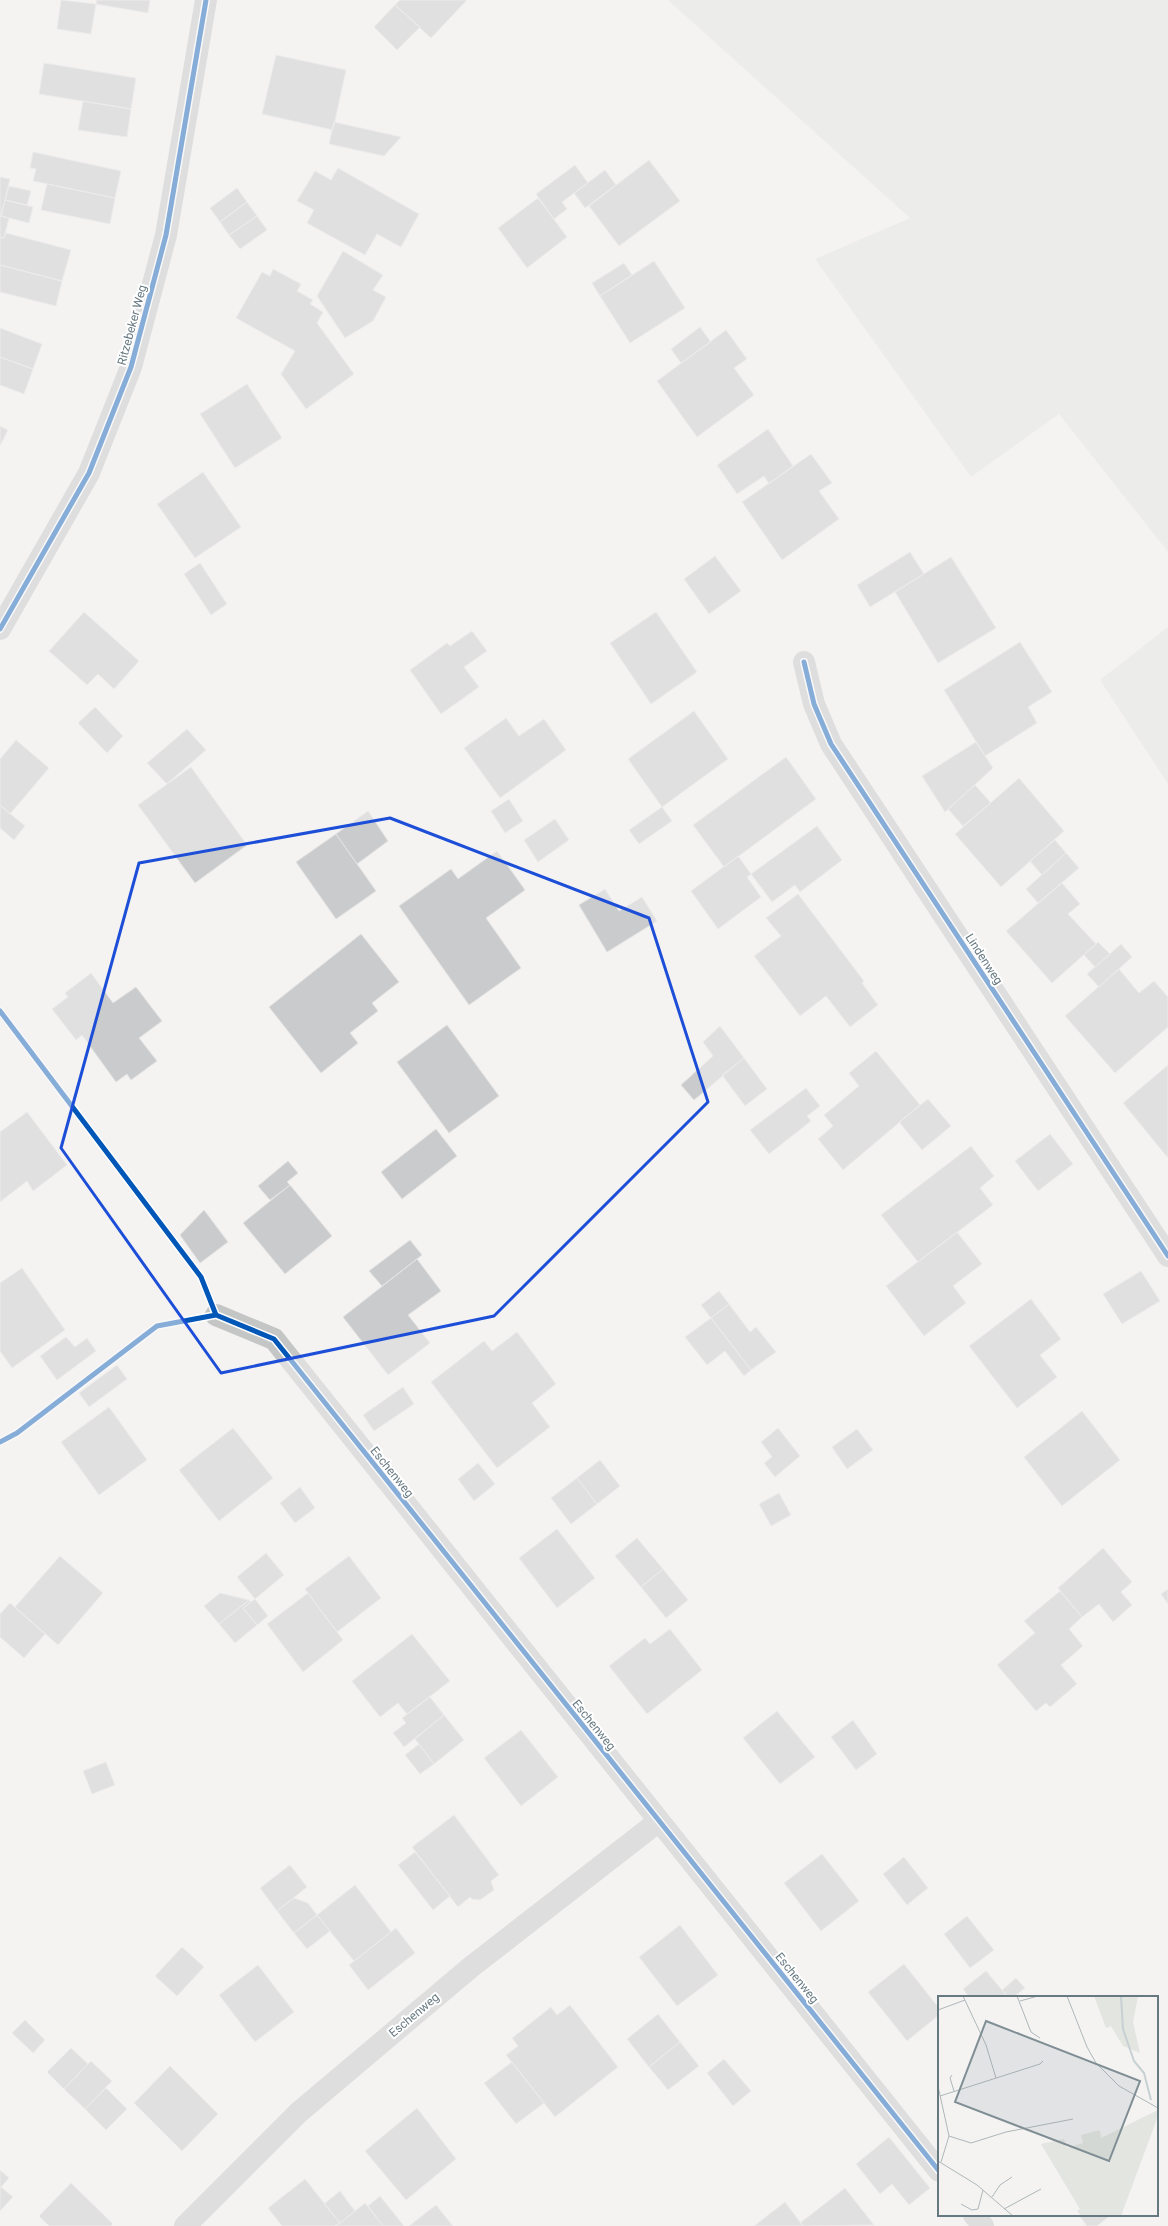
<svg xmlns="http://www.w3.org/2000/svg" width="1168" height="2226" font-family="Roboto,sans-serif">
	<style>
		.green { fill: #e3e5e0 }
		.building { fill: #cacbcc; stroke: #e3e2e2 }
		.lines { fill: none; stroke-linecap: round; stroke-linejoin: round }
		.minor { stroke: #c4c6c6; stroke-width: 22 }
		.cycleway-casing { stroke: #fff; stroke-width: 8 }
		.cycleway { stroke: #0057b8; stroke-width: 5 }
		.marked { fill: none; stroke: #1d4ed8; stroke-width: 3; stroke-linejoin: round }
		.labels { text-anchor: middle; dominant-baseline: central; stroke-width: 4; stroke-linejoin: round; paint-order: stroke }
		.street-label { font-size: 12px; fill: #667880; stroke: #fff }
		.inset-river { fill: none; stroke: #c7d0d2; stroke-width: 2 }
		.inset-road { fill: none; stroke: #aeb7ba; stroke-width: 1 }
		.view { fill: #7f8e94; fill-opacity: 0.15; stroke: #7f8e94; stroke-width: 2 }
		.inset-edge { fill: none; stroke: #667880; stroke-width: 2 }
	</style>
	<rect width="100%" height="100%" fill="#f4f3f2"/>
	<!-- green -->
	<path class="green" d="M668,0H1168V552L1059,414L971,477L815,259L910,218Z
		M1168,627V784L1100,680Z"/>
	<!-- building -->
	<path class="building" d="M61,0L96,4L91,34L57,29Z
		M97,0H150L148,13L96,4Z
		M400,0H467L431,38L395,5Z
		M395,5L420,27L397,50L374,27Z
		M276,55L346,70L333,130L262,114Z
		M44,63L136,78L131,109L39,94Z
		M83,101L131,109L127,137L78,130Z
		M334,122L401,137L384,156L329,144Z
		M33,152L121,171L115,198L33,181L36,169L30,168Z
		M649,160L680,201L619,246L589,206Z
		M575,165L588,183L562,202L567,209L554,219L536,194Z
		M338,168L419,214L401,247L377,234L365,255L307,223L314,210L297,201L315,171L331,180Z
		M605,170L616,185L585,208L574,193Z
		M0,177L10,179L1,216H0Z
		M47,184L115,198L110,224L41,210Z
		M9,186L31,191L27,205L5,200Z
		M237,188L247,202L220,222L210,208Z
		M538,198L567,237L527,268L498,228Z
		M5,200L33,207L29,223L1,216Z
		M247,202L257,216L229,235L220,222Z
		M0,216L9,218L4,238L0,237Z
		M257,216L267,230L240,249L229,235Z
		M6,233L71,250L62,281L0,265V237L4,238Z
		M343,251L383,275L373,290L386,297L373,321L345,338L317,296Z
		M654,261L685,308L630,343L600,296Z
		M624,263L632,275L600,296L592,283Z
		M0,265L62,281L56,306L0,292Z
		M273,269L301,284L297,291L313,300L310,304L323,312L317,323L354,374L306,409L281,374L295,351L236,318L262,272L270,276Z
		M700,327L711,342L681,363L671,349Z
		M0,328L42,344L33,369L0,357Z
		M726,330L747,359L734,368L754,395L697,437L657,381Z
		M0,357L33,369L24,394L0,385Z
		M247,384L282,438L235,468L200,414Z
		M0,426L8,430L0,446Z
		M768,429L793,466L769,484L764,476L737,494L717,465Z
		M811,454L832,483L819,491L839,519L782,560L742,502Z
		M203,472L241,527L195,558L157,504Z
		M910,552L924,574L870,607L857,585Z
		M715,556L741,591L709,614L684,579Z
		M951,557L996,628L938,663L895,592Z
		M200,563L227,604L211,615L184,574Z
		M84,612L139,661L114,689L98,674L87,685L49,651Z
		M656,612L697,672L651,704L610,643Z
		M472,631L487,651L464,667L479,687L441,714L410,670L447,643L450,646Z
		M1020,642L1052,692L1028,707L1037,723L985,756L944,690Z
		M95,707L123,736L107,753L78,723Z
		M694,711L728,759L662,807L628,759Z
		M506,718L519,736L544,719L566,750L500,798L464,748Z
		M187,729L206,750L167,784L147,763Z
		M16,740L49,768L10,814L0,805V759Z
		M976,742L993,768L945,812L922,776Z
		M786,757L816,799L724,867L693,825Z
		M191,767L247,845L195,883L138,805Z
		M1019,778L1064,831L1001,887L955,834Z
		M975,785L991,803L963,826L948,809Z
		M509,799L523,821L505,833L491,811Z
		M0,805L25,826L14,840L0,828Z
		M662,807L672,821L639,844L629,830Z
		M368,811L388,841L357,864L336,834Z
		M555,819L569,840L538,862L524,840Z
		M817,826L842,860L800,892L795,885L772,902L751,874Z
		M336,834L376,891L336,919L296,862Z
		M1055,840L1066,853L1042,875L1030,861Z
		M497,851L525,890L486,918L521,968L469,1005L399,906L451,869L458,879Z
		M1066,853L1079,868L1038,903L1026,889Z
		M738,856L751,874L747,877L761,897L718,929L691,891Z
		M1062,883L1080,904L1068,914L1096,944L1052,983L1006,931Z
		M605,889L619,911L642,897L657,921L607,952L579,905Z
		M798,894L864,981L862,983L878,1005L850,1027L826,996L800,1016L754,956L781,936L766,918Z
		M361,934L399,982L372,1003L378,1011L350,1033L358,1043L321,1073L269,1007Z
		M1098,942L1110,954L1095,967L1084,955Z
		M1121,944L1132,957L1099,987L1087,974Z
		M1119,969L1139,993L1154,981L1168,997V1027L1115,1073L1065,1016Z
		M91,973L113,1003L136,987L162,1021L139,1038L157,1061L131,1080L127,1074L116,1082L82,1035L76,1040L52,1009L68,997L65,993Z
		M447,1025L499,1096L449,1133L397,1062Z
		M720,1026L744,1058L694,1100L681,1085L713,1056L703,1042Z
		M876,1051L920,1105L843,1170L818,1139L833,1126L824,1115L859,1086L849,1073Z
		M744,1058L767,1089L745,1106L722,1075Z
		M1168,1065V1158L1123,1103Z
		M806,1088L820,1106L807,1116L811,1121L769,1154L750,1130Z
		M928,1099L951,1126L922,1150L899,1122Z
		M27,1112L67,1165L33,1191L27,1181L0,1202V1132Z
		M436,1129L457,1156L402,1199L381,1172Z
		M1050,1134L1073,1164L1038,1191L1015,1161Z
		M971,1146L994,1176L980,1188L993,1205L918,1262L881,1215Z
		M288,1161L298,1173L287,1182L290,1185L270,1200L258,1186Z
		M290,1185L332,1236L285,1274L243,1223Z
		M204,1210L228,1242L200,1263L180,1235Z
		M957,1232L982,1264L953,1286L966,1303L924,1336L886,1286Z
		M410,1240L422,1255L382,1286L369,1271Z
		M417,1259L441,1291L408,1315L430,1343L388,1375L343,1317Z
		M22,1268L65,1330L12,1368L0,1351V1283Z
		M1141,1271L1160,1301L1122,1324L1103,1294Z
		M719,1291L729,1304L711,1318L701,1305Z
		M1031,1299L1061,1339L1040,1355L1057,1377L1017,1408L969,1346Z
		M729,1304L750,1332L756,1327L776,1352L751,1370L711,1318Z
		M711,1318L751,1370L744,1376L725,1351L707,1365L685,1337Z
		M517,1332L556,1384L532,1403L550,1427L497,1468L431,1382L484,1341L492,1351Z
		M66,1337L75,1347L87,1338L96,1351L57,1380L40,1356Z
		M117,1365L127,1379L89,1407L79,1393Z
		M403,1387L414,1404L374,1431L363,1415Z
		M109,1407L147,1460L99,1495L61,1442Z
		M1082,1411L1120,1460L1062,1506L1024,1457Z
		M233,1428L273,1478L219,1521L179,1470Z
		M778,1428L800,1456L775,1477L764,1463L772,1457L761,1442Z
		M857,1429L873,1450L847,1469L832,1447Z
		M600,1460L620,1486L597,1504L577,1478Z
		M478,1463L495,1484L474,1501L458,1479Z
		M577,1478L597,1504L571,1524L551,1498Z
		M300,1487L315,1508L295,1523L280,1503Z
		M779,1493L791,1515L771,1526L759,1504Z
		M557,1529L595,1578L557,1608L519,1558Z
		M637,1538L663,1569L641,1587L615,1556Z
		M1103,1548L1132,1582L1121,1592L1132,1605L1113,1622L1099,1604L1082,1617L1058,1588Z
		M266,1553L284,1575L255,1599L237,1577Z
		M60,1556L103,1593L58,1645L15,1607Z
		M349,1556L381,1598L337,1632L305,1589Z
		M663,1569L688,1600L666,1618L641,1587Z
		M1168,1589V1604L1161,1594Z
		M1060,1591L1082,1617L1069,1629L1083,1646L1061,1665L1077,1684L1050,1707L1046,1703L1036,1711L997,1665L1035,1633L1024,1621Z
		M220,1593L249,1600L219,1624L204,1606Z
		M308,1593L343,1640L303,1672L267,1624Z
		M255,1599L268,1616L257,1625L243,1608Z
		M249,1600L251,1602L243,1608L257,1625L235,1643L219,1624Z
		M10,1603L45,1634L24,1658L0,1637V1614Z
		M670,1629L702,1670L647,1714L609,1666L645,1638L650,1644Z
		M412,1634L450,1681L407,1714L398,1703L380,1717L352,1681Z
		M430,1697L444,1715L404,1747L393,1733L406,1723L402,1718Z
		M777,1711L815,1757L780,1784L743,1738Z
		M444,1715L464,1740L434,1764L415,1739Z
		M853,1720L877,1754L856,1770L831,1737Z
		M521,1730L558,1777L521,1806L484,1758Z
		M419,1744L434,1764L420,1774L405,1755Z
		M106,1762L115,1785L92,1794L83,1771Z
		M454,1815L499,1875L491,1881L494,1890L480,1900L472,1899L470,1897L458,1907L412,1847Z
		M415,1852L450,1896L433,1910L398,1865Z
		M822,1854L859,1901L821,1931L784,1883Z
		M904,1857L928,1888L907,1905L883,1874Z
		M290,1865L307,1887L277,1911L260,1888Z
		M355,1885L391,1932L354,1961L317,1915Z
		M294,1898L308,1903L317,1915L294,1933L277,1911Z
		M317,1915L330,1931L307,1949L294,1933Z
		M967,1916L994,1950L970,1968L944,1934Z
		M680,1925L718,1975L677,2006L639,1957Z
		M396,1928L415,1953L368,1990L349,1965Z
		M182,1947L204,1967L177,1996L155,1976Z
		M904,1964L939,2008V2015L907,2041L868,1992Z
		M258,1965L294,2012L255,2042L219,1995Z
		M986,1971L1002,1990L1008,1997H969L963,1989Z
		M1016,1978L1025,1988L1014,1997H1008L1002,1990Z
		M570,2005L618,2067L555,2117L506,2055L518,2046L512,2038L551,2007L557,2015Z
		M658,2014L680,2042L649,2067L627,2039Z
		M25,2020L45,2040L33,2053L12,2033Z
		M680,2042L699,2066L668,2090L649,2067Z
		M71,2048L88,2064L64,2089L47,2072Z
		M724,2059L751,2091L733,2106L707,2073Z
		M91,2061L112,2081L85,2109L64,2089Z
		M512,2062L544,2103L516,2124L484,2083Z
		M170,2066L218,2114L182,2151L134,2103Z
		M106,2088L127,2109L106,2130L85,2109Z
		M417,2108L456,2159L406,2200L365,2151Z
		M889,2137L930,2188L909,2205L892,2184L880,2194L856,2164Z
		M0,2170L9,2178L1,2187L13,2197L0,2211Z
		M305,2179L340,2223L335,2226H282L268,2208Z
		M71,2183L113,2224L111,2226H49L39,2216Z
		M845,2188L874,2225L803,2226L800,2223Z
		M340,2191L355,2211L340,2223L324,2204Z
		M380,2196L404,2226H383L368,2206Z
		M785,2202L803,2226H754Z
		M365,2203L383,2226H335L340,2223Z
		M436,2205L453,2226H409Z
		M1079,2215H1111L1097,2226H1087Z"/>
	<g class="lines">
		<!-- minor -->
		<path class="minor" d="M0,629L89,473L131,367L166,235L206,0
			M804,662L814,704L831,744L1168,1256
			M216,1315L274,1339L939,2171
			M974,2215L983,2226
			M185,2226L298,2113L471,1967L659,1821"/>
		<defs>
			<path id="cycleway" d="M0,629L89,473L131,367L166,235L206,0
				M804,662L814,704L831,744L1168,1256
				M0,1011L201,1277L216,1315
				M216,1315L274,1339L939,2171
				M0,1442L17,1433L157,1326L216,1315"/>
		</defs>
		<!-- cycleway casing -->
		<use href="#cycleway" class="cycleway-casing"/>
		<!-- cycleway -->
		<use href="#cycleway" class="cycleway"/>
	</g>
	<!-- marked area -->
	<path d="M0 0H1168V2226H0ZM390,818L649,918L708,1102L494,1316L221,1373L61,1148L139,863Z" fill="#f4f3f2" fill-opacity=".55" fill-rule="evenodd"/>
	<path class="marked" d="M390,818L649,918L708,1102L494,1316L221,1373L61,1148L139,863Z"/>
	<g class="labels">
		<!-- street labels -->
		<g class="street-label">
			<text transform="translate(132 325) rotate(-75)">Ritzebeker Weg</text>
			<text transform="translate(984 959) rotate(57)">Lindenweg</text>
			<text transform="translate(392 1472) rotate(51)">Eschenweg</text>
			<text transform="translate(594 1725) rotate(51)">Eschenweg</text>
			<text transform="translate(797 1978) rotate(51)">Eschenweg</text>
			<text transform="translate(414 2015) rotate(-40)">Eschenweg</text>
		</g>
	</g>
	<!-- overview -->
	<g transform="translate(938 1996)">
		<rect width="220" height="220" fill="#f4f3f2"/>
		<path d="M156,0H200L195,26L202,57L185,50L173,30L168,32ZM220,114V120L183,220H143L139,215L142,213L103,148L126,143L129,152L145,147L143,139L162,134L163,142Z" fill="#e3e5e0"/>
		<path class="inset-river" d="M183,0L185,33L196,65L206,77L213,104"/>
		<path class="inset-road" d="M25,0L48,49L58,82M79,0L93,36L102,42M129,0L149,51L158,67L181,90L220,112M82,5L100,0M0,14L27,4M14,79L12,82L16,95M0,90L11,140L3,166M2,100L102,68L105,65M11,140L33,147L68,136L135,123M0,165L39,189L75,220M54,201L62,189L74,181M23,208L34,214L40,213L45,194M66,213L103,193"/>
		<path class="view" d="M48,25L202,85L171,165L17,106Z"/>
		<rect width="220" height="220" class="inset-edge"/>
	</g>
</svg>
